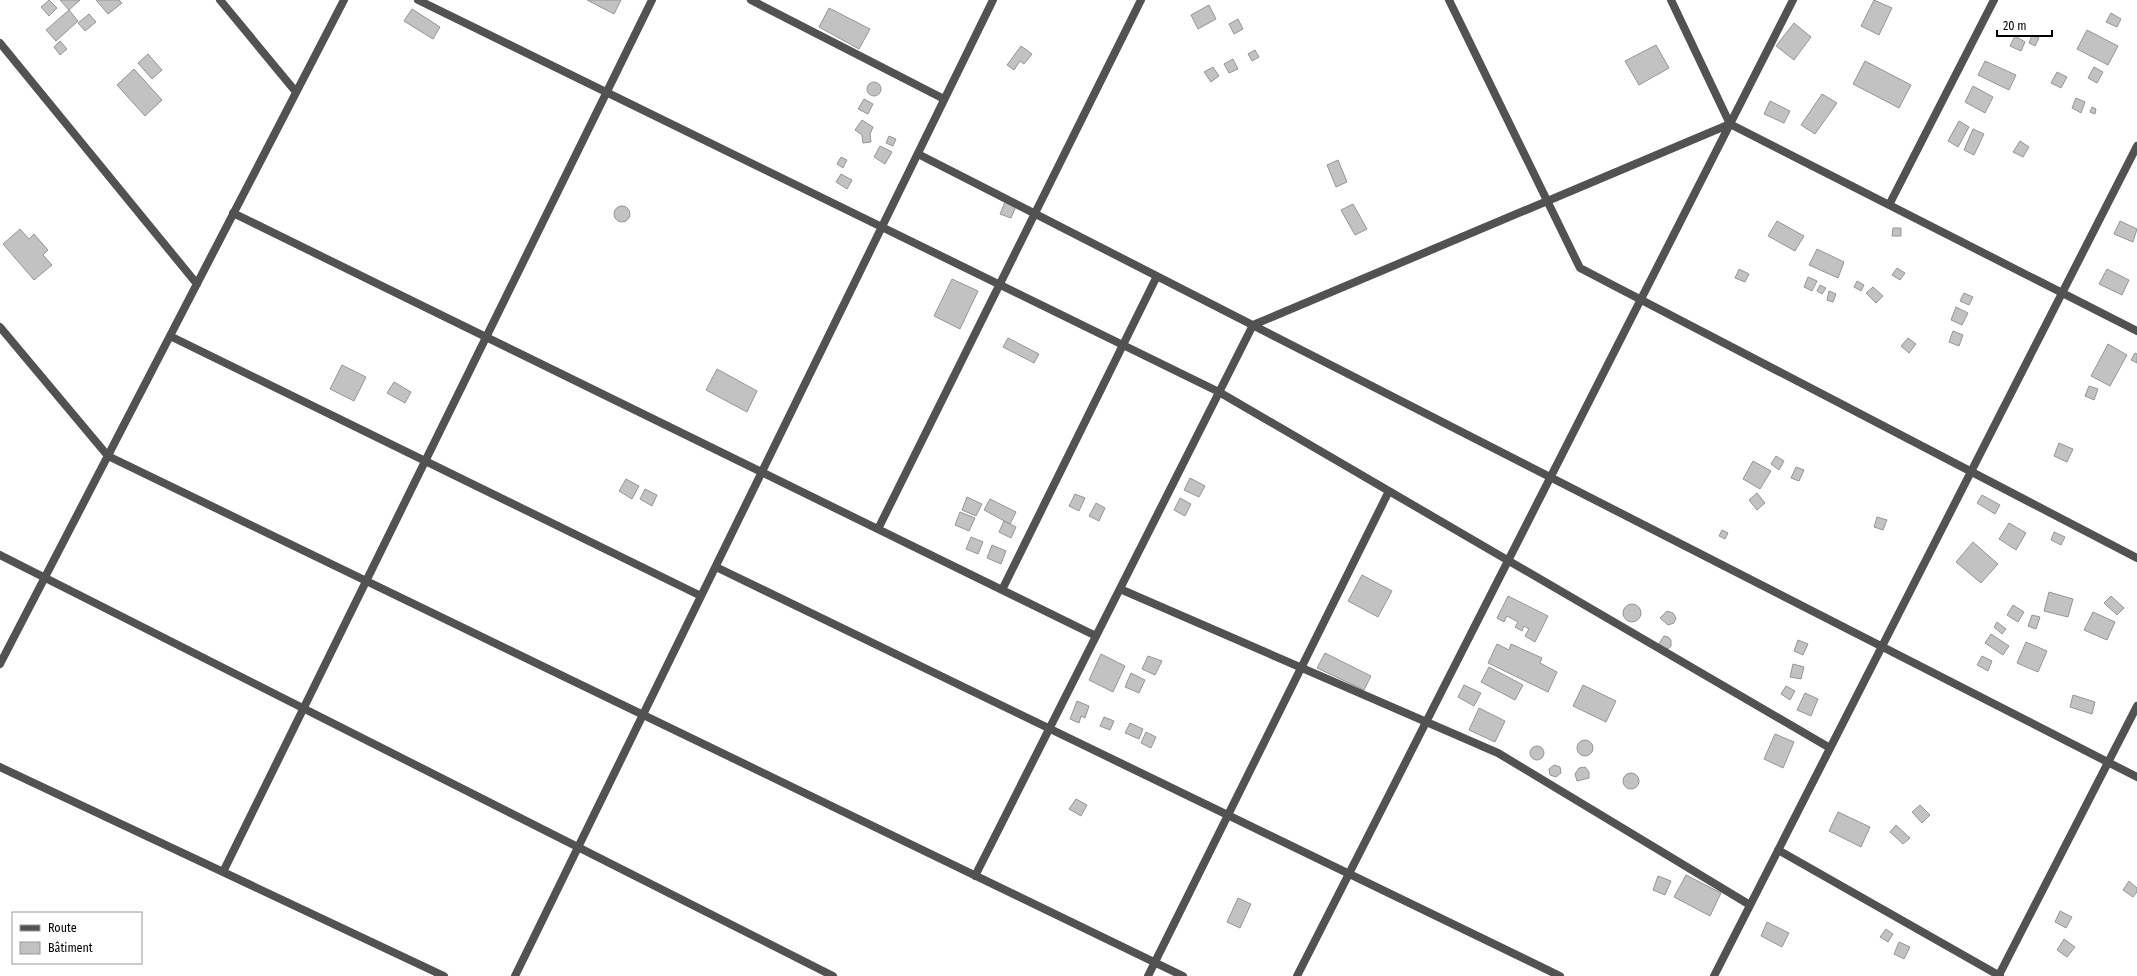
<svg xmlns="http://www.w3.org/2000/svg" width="2137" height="976" font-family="'Fira Sans Condensed',sans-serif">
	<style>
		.building { fill: #c2c2c2; stroke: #969696 }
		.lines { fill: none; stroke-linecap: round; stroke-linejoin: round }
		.street { stroke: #525252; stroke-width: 8 }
	</style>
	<rect width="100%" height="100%" fill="#fff"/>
	<!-- building -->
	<path class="building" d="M49,0L57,8L49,16L41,7Z
		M60,0H80L69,10Z
		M96,0H119L122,3L108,14Z
		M587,0H621L614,14Z
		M1874,0L1892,8L1879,35L1861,26Z
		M1209,5L1216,19L1198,29L1191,15Z
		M829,8L870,29L859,49L819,27Z
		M412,9L440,27L433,39L404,21Z
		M69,10L78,21L56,41L46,30Z
		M2111,13L2121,19L2117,27L2106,22Z
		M89,14L96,22L85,31L78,23Z
		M1238,19L1243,29L1234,34L1229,24Z
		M1794,23L1811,37L1794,60L1776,46Z
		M2087,30L2118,46L2108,65L2077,49Z
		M2032,35L2039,38L2035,46L2029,43Z
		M2015,36L2025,42L2021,51L2010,46Z
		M60,41L67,49L60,55L54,47Z
		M1656,45L1669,68L1639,85L1625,61Z
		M1021,46L1032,54L1024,64L1020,61L1014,70L1007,65Z
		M1255,50L1259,57L1252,61L1248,54Z
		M148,54L162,70L152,79L138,63Z
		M1233,59L1238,69L1229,73L1224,64Z
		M1865,61L1911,85L1899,108L1853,84Z
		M1985,61L2016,75L2009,90L1978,75Z
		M1213,67L1219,76L1211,82L1204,72Z
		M2094,67L2103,72L2097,83L2088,78Z
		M134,69L162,100L145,116L117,85Z
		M2057,72L2067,77L2061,88L2051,83Z
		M867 89a7 7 0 1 1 14 0a7 7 0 1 1-14 0Z
		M1973,86L1993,97L1985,113L1965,102Z
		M1822,94L1837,103L1815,134L1801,125Z
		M2076,98L2085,102L2081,113L2072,108Z
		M864,99L873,104L868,114L858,109Z
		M1770,101L1790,111L1784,123L1764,114Z
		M2092,107L2096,109L2095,114L2090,112Z
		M862,120L873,127L870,134L871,142L863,143L862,135L855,130Z
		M1959,121L1969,127L1958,147L1948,141Z
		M1973,129L1984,134L1974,155L1964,150Z
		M889,136L896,139L893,146L886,143Z
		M2020,141L2029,147L2023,157L2013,152Z
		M880,146L892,152L885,164L874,157Z
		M841,157L847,160L843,168L837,164Z
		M1338,160L1347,182L1336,187L1327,165Z
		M841,174L852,180L847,189L836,182Z
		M1007,197L1018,202L1011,218L1000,214Z
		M1353,204L1367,229L1355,235L1341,210Z
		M614 214a8 8 0 1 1 16 0a8 8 0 1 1-16 0Z
		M1777,221L1804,236L1795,251L1768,236Z
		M2120,221L2137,229L2133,242L2114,234Z
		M1893,228H1901V236H1892Z
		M20,229L29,239L34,234L48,250L43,255L52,265L34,280L3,244Z
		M1817,249L1844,262L1838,278L1809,265Z
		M1897,268L1905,273L1900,280L1892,275Z
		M1739,269L1749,274L1745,282L1735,278Z
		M2107,269L2129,280L2122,295L2099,284Z
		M1808,277L1817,281L1812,291L1804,287Z
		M952,279L978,291L960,329L934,316Z
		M1857,281L1864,285L1861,291L1854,287Z
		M1820,285L1826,288L1822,294L1817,291Z
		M1873,287L1883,296L1876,303L1866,293Z
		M1829,291L1836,294L1833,302L1827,300Z
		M1964,293L1973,297L1969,305L1960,301Z
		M1956,307L1968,313L1962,325L1951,320Z
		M1953,331L1963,335L1959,346L1949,342Z
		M1008,338L1039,354L1034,363L1003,347Z
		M1908,338L1916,344L1909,353L1901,346Z
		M2108,344L2127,355L2110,386L2091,376Z
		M2135,353L2137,354V363L2131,360Z
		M342,365L366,377L354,401L330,389Z
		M717,369L757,391L747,412L706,390Z
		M394,382L411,392L405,403L387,393Z
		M2089,386L2098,389L2094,400L2085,396Z
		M2059,443L2073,449L2067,462L2054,456Z
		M1776,456L1784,461L1779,470L1771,464Z
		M1753,461L1771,471L1760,489L1743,479Z
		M1796,467L1804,470L1799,481L1791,478Z
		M1190,478L1205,486L1199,497L1184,490Z
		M626,479L639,486L632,499L619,491Z
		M645,489L657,495L652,506L640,499Z
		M1757,493L1765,503L1757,510L1749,500Z
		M1075,494L1085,498L1079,511L1069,506Z
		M1982,495L2000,505L1995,514L1977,503Z
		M967,497L982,504L976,516L962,510Z
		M1180,498L1191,504L1185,516L1174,510Z
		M990,499L1016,512L1010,524L984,510Z
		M1096,503L1105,508L1099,521L1089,516Z
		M960,512L975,518L969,531L955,525Z
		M1877,517L1887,520L1883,530L1874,527Z
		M1004,521L1016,527L1011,538L999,532Z
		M2009,523L2026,533L2016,550L1999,539Z
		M1722,530L1728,533L1725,539L1719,536Z
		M2054,532L2065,537L2061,545L2051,540Z
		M971,537L983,542L978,554L966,549Z
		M1973,542L1998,564L1981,583L1956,562Z
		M992,545L1006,551L1001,564L987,558Z
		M1362,575L1392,591L1378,617L1348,601Z
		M2049,592L2073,599L2068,617L2044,611Z
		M1508,596L1548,616L1535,642L1525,636L1529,629L1524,626L1522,631L1515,627L1518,622L1507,616L1504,622L1497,618Z
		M2111,596L2124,608L2117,615L2104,603Z
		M1623 613a9 9 0 1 1 18 0a9 9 0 1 1-18 0Z
		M2013,605L2024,612L2018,622L2007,615Z
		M1667,611L1673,613L1676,618L1674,623L1668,625L1660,618Z
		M2093,612L2115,622L2107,640L2084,630Z
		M2032,615L2040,617L2036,629L2028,626Z
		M1997,622L2006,629L2002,634L1994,627Z
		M1991,634L2009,646L2003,655L1985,643Z
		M1664,636L1668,637L1671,640V646L1668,649L1658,645Z
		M1798,640L1808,644L1803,655L1794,651Z
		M2026,642L2047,651L2038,672L2017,663Z
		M1497,644L1509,650L1511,644L1542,658L1540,663L1557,672L1548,692L1488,663Z
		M1325,653L1371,676L1364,690L1317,668Z
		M1101,654L1125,666L1113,692L1089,680Z
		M1148,656L1162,661L1155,675L1142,669Z
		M1982,656L1992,661L1988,671L1977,665Z
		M1793,664L1804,667L1801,679L1790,677Z
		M1489,667L1523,685L1515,700L1481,682Z
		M1131,673L1145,680L1139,693L1125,687Z
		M1464,685L1481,693L1474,706L1458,697Z
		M1583,685L1616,701L1606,722L1573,706Z
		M1786,686L1795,691L1790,700L1781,694Z
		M1805,693L1818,699L1811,716L1797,710Z
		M2073,695L2095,702L2092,714L2070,707Z
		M1077,701L1089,706L1085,718L1081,716L1079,723L1070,719Z
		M1479,708L1505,721L1495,742L1469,730Z
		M1104,717L1114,721L1110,730L1100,726Z
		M1130,723L1143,729L1139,739L1125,733Z
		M1146,732L1156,737L1151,748L1141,743Z
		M1775,734L1794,742L1783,768L1764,759Z
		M1577 748a8 8 0 1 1 16 0a8 8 0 1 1-16 0Z
		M1530 753a7 7 0 1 1 14 0a7 7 0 1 1-14 0Z
		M1554,765L1560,767L1561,773L1556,777L1550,775L1549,769Z
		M1585,767L1589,772V778L1577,781L1575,774L1579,768Z
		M1623 781a8 8 0 1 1 16 0a8 8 0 1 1-16 0Z
		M1076,799L1087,805L1081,816L1069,809Z
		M1920,805L1930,815L1922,823L1912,812Z
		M1838,812L1870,827L1861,847L1829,831Z
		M1896,825L1910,838L1903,844L1890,832Z
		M1686,875L1721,893L1710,916L1674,897Z
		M1658,876L1671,881L1665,895L1653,890Z
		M2129,881L2137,888V892L2133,897L2123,890Z
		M1238,898L1251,904L1240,928L1227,922Z
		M2060,911L2072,917L2066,928L2055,922Z
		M1767,922L1789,933L1782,947L1761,936Z
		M1886,929L1893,934L1888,942L1880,937Z
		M2064,939L2075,947L2067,957L2057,950Z
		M1899,942L1910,947L1904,959L1894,954Z"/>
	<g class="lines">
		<!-- street -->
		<path class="street" d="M220,0L296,92
			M418,0L1219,392L1830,748
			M751,0L944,99
			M1449,0L1580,268L2137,558
			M1671,0L1730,124L2137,331
			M0,43L197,284
			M918,154L2137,777
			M1889,205L1994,0
			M233,213L1096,636
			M0,327L108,456L1183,976
			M170,336L701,596
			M878,529L1141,0
			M0,555L833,976
			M716,567L1560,976
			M1120,589L1498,753L1750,905
			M1002,590L1157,276
			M0,664L344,0
			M0,767L444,976
			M1778,850L2000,976
			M223,872L652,0
			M975,876L1253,325L1730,124
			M1999,975L2137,706
			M515,976L993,0
			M1148,976L1389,491
			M1297,976L1793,0
			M1714,976L2137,146"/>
	</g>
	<!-- legend -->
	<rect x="12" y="912" width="130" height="52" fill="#ffffff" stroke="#999999"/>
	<rect x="20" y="925" width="20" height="6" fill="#525252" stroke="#999999"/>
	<text x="48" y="932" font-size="12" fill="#000000">Route</text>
	<rect x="20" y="942" width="20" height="12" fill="#c2c2c2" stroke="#999999"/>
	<text x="48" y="952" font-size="12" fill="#000000">Bâtiment</text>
	<!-- scale -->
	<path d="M1997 30v6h55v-6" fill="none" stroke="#000000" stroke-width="2"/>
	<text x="2003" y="30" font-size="12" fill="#000000" stroke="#ffffff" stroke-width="3" paint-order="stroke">20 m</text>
</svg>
